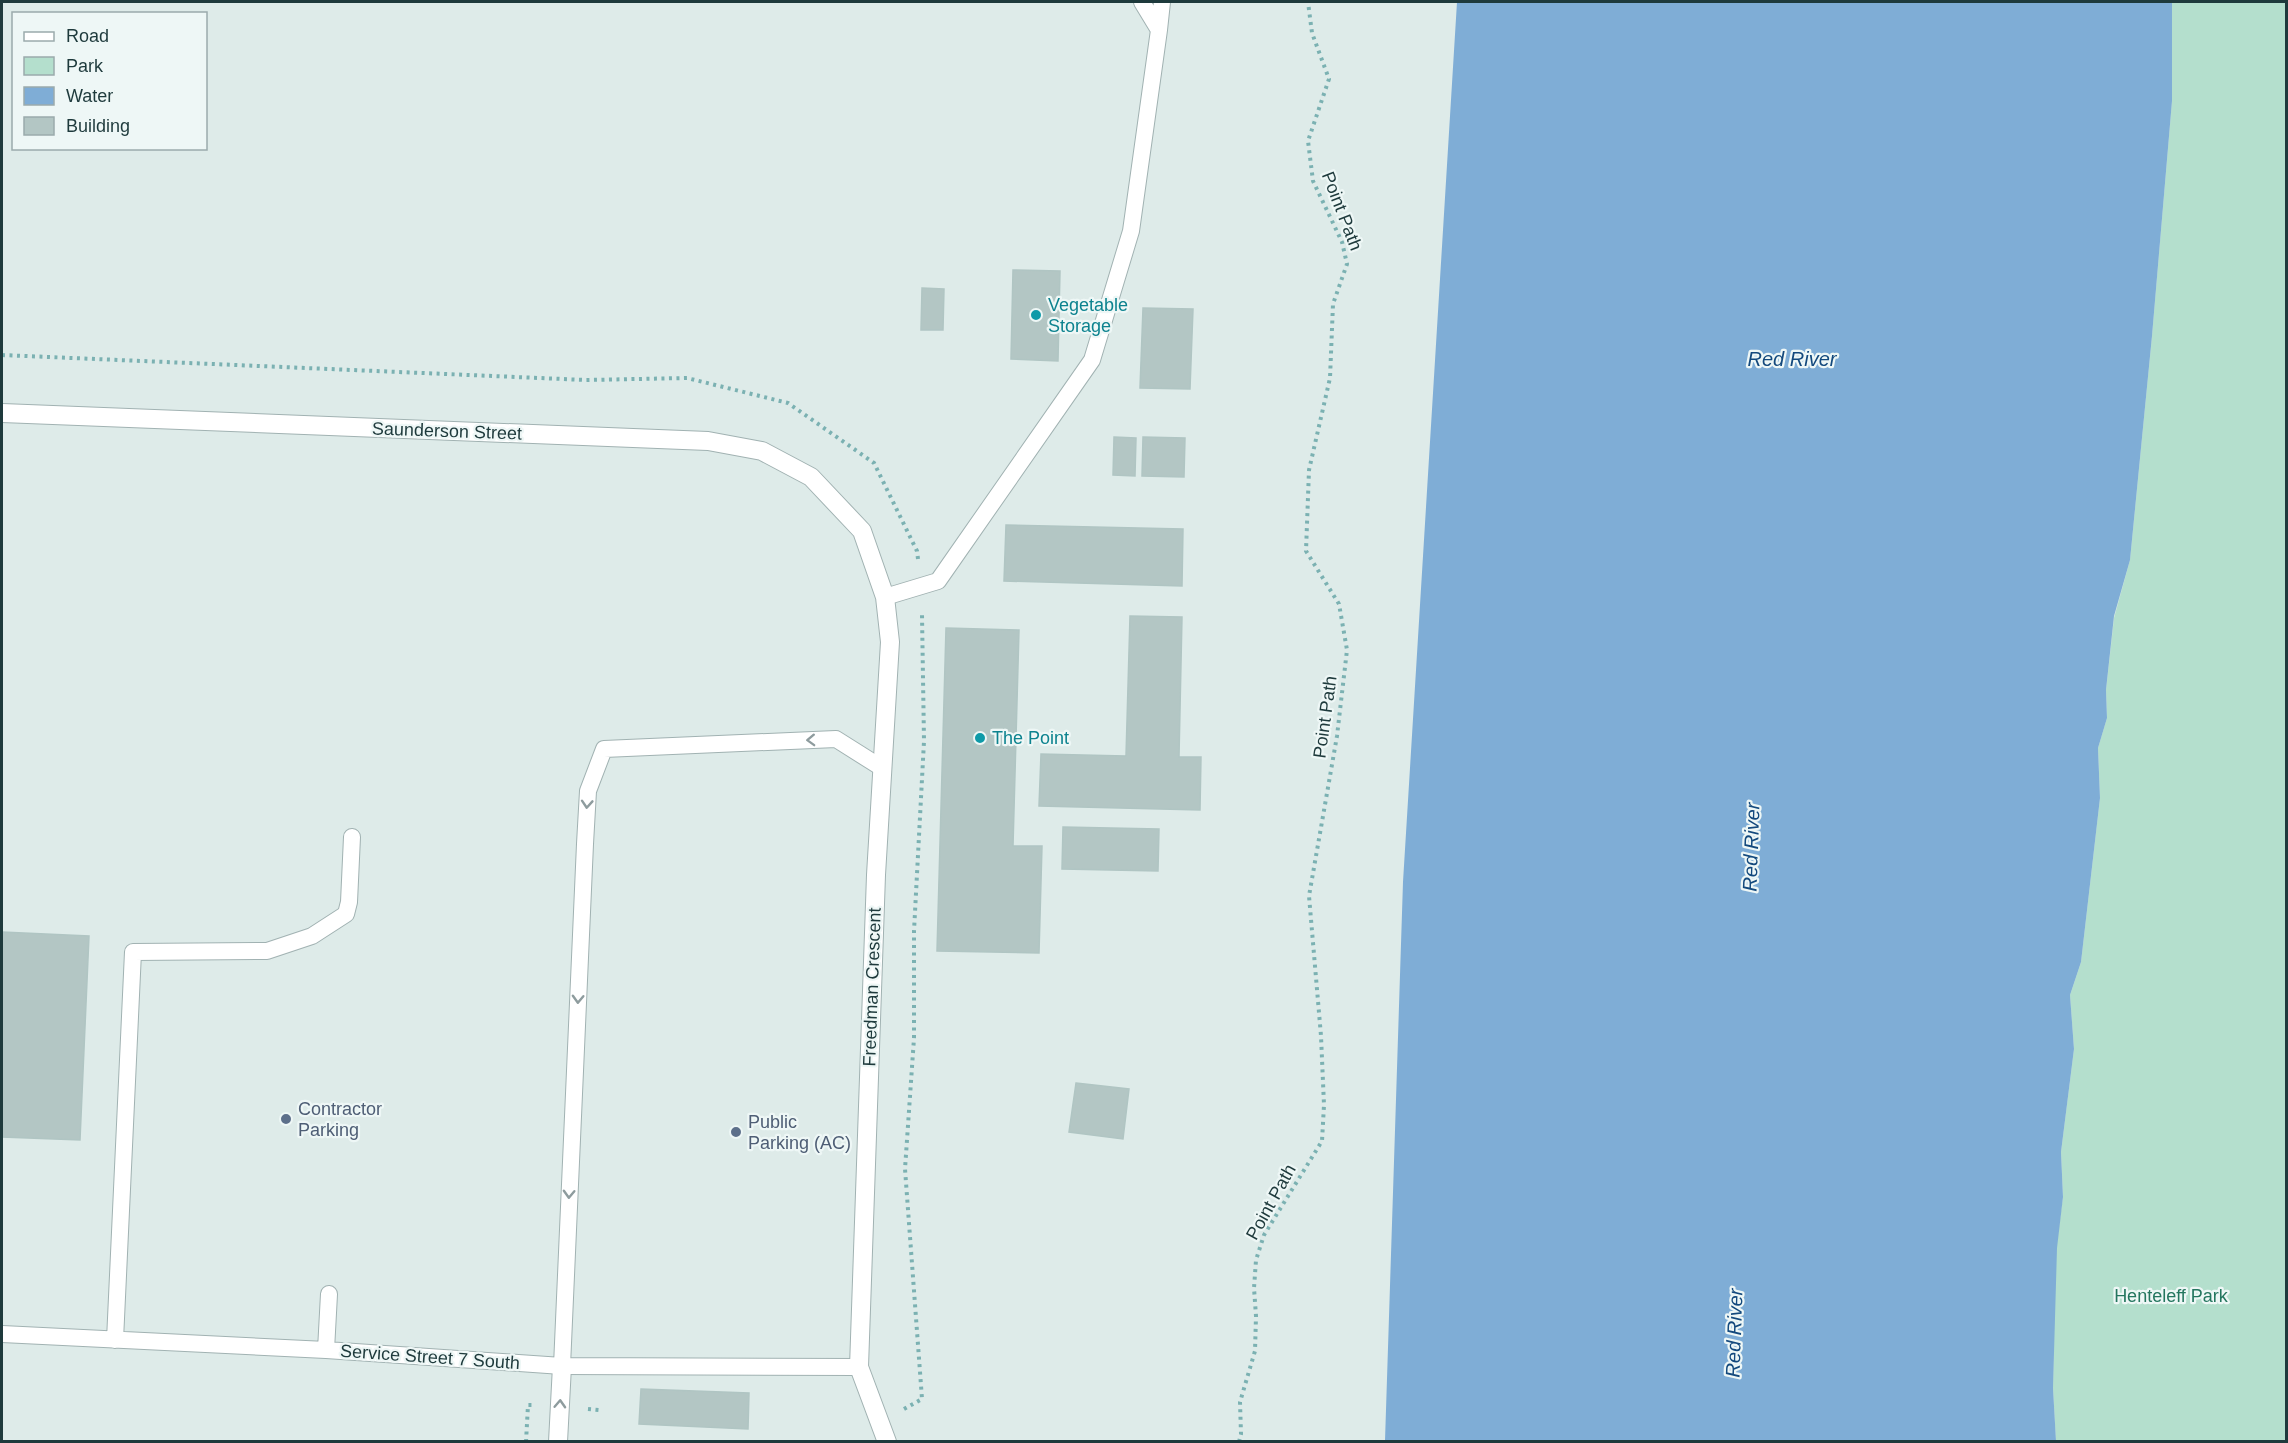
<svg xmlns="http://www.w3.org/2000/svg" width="2288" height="1443" font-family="Arial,sans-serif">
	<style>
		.green { fill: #b4dfcd }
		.water { fill: #7fadd6 }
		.building { fill: #b3c6c4; stroke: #b0c5c3; stroke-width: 1.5 }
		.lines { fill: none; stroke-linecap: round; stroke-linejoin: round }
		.service-casing { stroke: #a1b2b2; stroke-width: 18 }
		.minor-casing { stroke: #a1b2b2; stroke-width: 20 }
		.tertiary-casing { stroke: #a1b2b2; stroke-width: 20 }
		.path { stroke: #7bb1b2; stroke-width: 4; stroke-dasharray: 3 4.5; stroke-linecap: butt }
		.service { stroke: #fff; stroke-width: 16 }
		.minor { stroke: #fff; stroke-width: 18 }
		.tertiary { stroke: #fff; stroke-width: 18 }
		.oneway { stroke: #8e9c9e }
		.culture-dot { fill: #0f9aa8; stroke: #eef7f6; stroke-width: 2 }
		.service-dot { fill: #5c6f8a; stroke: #eef7f6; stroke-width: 2 }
		.labels { text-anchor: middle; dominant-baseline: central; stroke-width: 4.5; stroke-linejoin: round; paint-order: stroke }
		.street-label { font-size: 18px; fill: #1e3a3c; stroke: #eef7f6 }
		.culture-label { font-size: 18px; fill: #0d838f; stroke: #eef7f6; text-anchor: start }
		.service-label { font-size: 18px; fill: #4e5e75; stroke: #eef7f6; text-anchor: start }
		.park-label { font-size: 18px; fill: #24765f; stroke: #eef7f6 }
		.water-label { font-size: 20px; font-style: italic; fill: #13497d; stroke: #eef7f6 }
	</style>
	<rect width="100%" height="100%" fill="#deebe9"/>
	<!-- green -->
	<path class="green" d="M2172,2H2286V1441L2056,1442L2053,1388L2055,1255L2063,1197L2061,1152L2074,1049L2070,995L2081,962L2100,798L2098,748L2107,718L2106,690L2114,618L2130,560L2152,336L2172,101Z"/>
	<!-- water -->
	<path class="water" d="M1457,2H2172V101L2152,336L2130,560L2114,616L2106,690L2107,718L2098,748L2100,798L2081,962L2070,995L2074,1049L2061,1152L2063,1197L2057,1248L2053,1388L2056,1441H1385L1403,882Z"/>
	<!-- building -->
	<path class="building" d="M1013,270L1060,271L1058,361L1011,359Z
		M922,288L944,289L943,330H921Z
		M1143,308L1193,309L1190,389L1140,388Z
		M1114,437L1136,438L1135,476L1113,475Z
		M1143,437L1185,438L1184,477L1142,476Z
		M1006,525L1183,529L1182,586L1004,581Z
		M1130,616L1182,617L1179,757H1201L1200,810L1039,806L1041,754L1126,756Z
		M946,628L1019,630L1013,846H1042L1039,953L937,951Z
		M1063,827L1159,829L1158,871L1062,869Z
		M2,932L89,936L80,1140L2,1137Z
		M1076,1083L1129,1089L1123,1139L1069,1132Z
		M641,1389L749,1393L748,1429L639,1424Z"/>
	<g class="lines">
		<defs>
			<path id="service" d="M1142,2L1159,30L1162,2
				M885,597L938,581L1092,360L1131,231L1159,30
				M2,1334L326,1350L562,1366L859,1367
				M115,1340L133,952L267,951L312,936L346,914L349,902L352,837
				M326,1350L329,1294
				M562,1366L585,844L588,791L604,749L836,739L882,768"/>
			<path id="minor" d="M558,1442L562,1366"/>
			<path id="tertiary" d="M2,413L708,441L762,451L811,477L862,531L885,597L890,642L876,875L859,1367L887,1442"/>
		</defs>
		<!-- service casing -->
		<use href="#service" class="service-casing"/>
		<!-- minor casing -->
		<use href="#minor" class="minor-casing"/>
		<!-- tertiary casing -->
		<use href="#tertiary" class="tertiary-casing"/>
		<!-- path -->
		<path class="path" d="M2,355L586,380L687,378L788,403L874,463L917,551L918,559
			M588,1409L599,1410
			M904,1409L922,1399L905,1169L914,1038V931L924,741L922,615
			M526,1442L528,1405H533
			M1239,1442L1241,1434L1240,1402L1255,1351L1256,1316L1254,1288L1256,1260L1264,1235L1322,1141L1324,1105L1321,1036L1309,896L1337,736L1347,650L1339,604L1306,551L1309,470L1330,378L1333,304L1347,264L1342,242L1313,181L1308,141L1329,79L1312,33L1308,2"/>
		<!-- service -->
		<use href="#service" class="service"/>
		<!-- minor -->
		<use href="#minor" class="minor"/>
		<!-- tertiary -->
		<use href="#tertiary" class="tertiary"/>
	</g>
	<!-- one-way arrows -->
	<defs><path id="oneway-chevron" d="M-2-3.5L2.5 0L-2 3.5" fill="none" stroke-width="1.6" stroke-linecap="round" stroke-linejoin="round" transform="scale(1.5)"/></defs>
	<g class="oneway">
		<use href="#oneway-chevron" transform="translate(811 740) rotate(178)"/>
		<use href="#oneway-chevron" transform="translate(587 804) rotate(94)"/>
		<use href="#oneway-chevron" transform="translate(578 999) rotate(92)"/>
		<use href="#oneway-chevron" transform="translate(569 1194) rotate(92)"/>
		<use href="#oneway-chevron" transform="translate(560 1404) rotate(-87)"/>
	</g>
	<!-- markers -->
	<g class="culture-dot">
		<circle cx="1036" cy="315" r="6"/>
		<circle cx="980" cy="738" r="6"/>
	</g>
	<g class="service-dot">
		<circle cx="286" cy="1119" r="6"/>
		<circle cx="736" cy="1132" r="6"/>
	</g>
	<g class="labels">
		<!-- street labels -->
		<g class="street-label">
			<text transform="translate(1342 211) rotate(69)">Point Path</text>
			<text transform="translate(447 431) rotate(2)">Saunderson Street</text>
			<text transform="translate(1325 717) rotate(-82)">Point Path</text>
			<text transform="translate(872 987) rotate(-88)">Freedman Crescent</text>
			<text transform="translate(1271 1202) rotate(-61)">Point Path</text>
			<text transform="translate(430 1357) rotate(4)">Service Street 7 South</text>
		</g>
		<!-- culture labels -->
		<g class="culture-label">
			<text x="1048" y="305">Vegetable<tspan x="1048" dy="21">Storage</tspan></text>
			<text x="992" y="738">The Point</text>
		</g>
		<!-- service labels -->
		<g class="service-label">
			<text x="298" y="1109">Contractor<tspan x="298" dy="21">Parking</tspan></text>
			<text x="748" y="1122">Public<tspan x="748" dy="21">Parking (AC)</tspan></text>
		</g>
		<!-- park labels -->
		<g class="park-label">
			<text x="2171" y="1296">Henteleff Park</text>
		</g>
		<!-- water labels -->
		<g class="water-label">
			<text x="1792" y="359">Red River</text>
			<text transform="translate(1751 847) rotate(-88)">Red River</text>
			<text transform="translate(1734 1333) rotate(-88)">Red River</text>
		</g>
	</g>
	<!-- border -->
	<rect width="2288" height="1443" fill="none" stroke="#1e3a3c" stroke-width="6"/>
	<!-- legend -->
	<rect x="12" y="12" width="195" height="138" fill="#eef7f6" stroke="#9babac" stroke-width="1.5"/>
	<rect x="24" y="32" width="30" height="9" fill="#ffffff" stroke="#9babac" stroke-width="1.5"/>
	<text x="66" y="42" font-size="18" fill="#1e3a3c">Road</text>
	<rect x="24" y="57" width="30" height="18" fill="#b4dfcd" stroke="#9babac" stroke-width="1.5"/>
	<text x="66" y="72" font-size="18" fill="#1e3a3c">Park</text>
	<rect x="24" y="87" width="30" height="18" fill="#7fadd6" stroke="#9babac" stroke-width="1.5"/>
	<text x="66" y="102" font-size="18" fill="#1e3a3c">Water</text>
	<rect x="24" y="117" width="30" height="18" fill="#b3c6c4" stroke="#9babac" stroke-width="1.5"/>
	<text x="66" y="132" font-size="18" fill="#1e3a3c">Building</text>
</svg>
